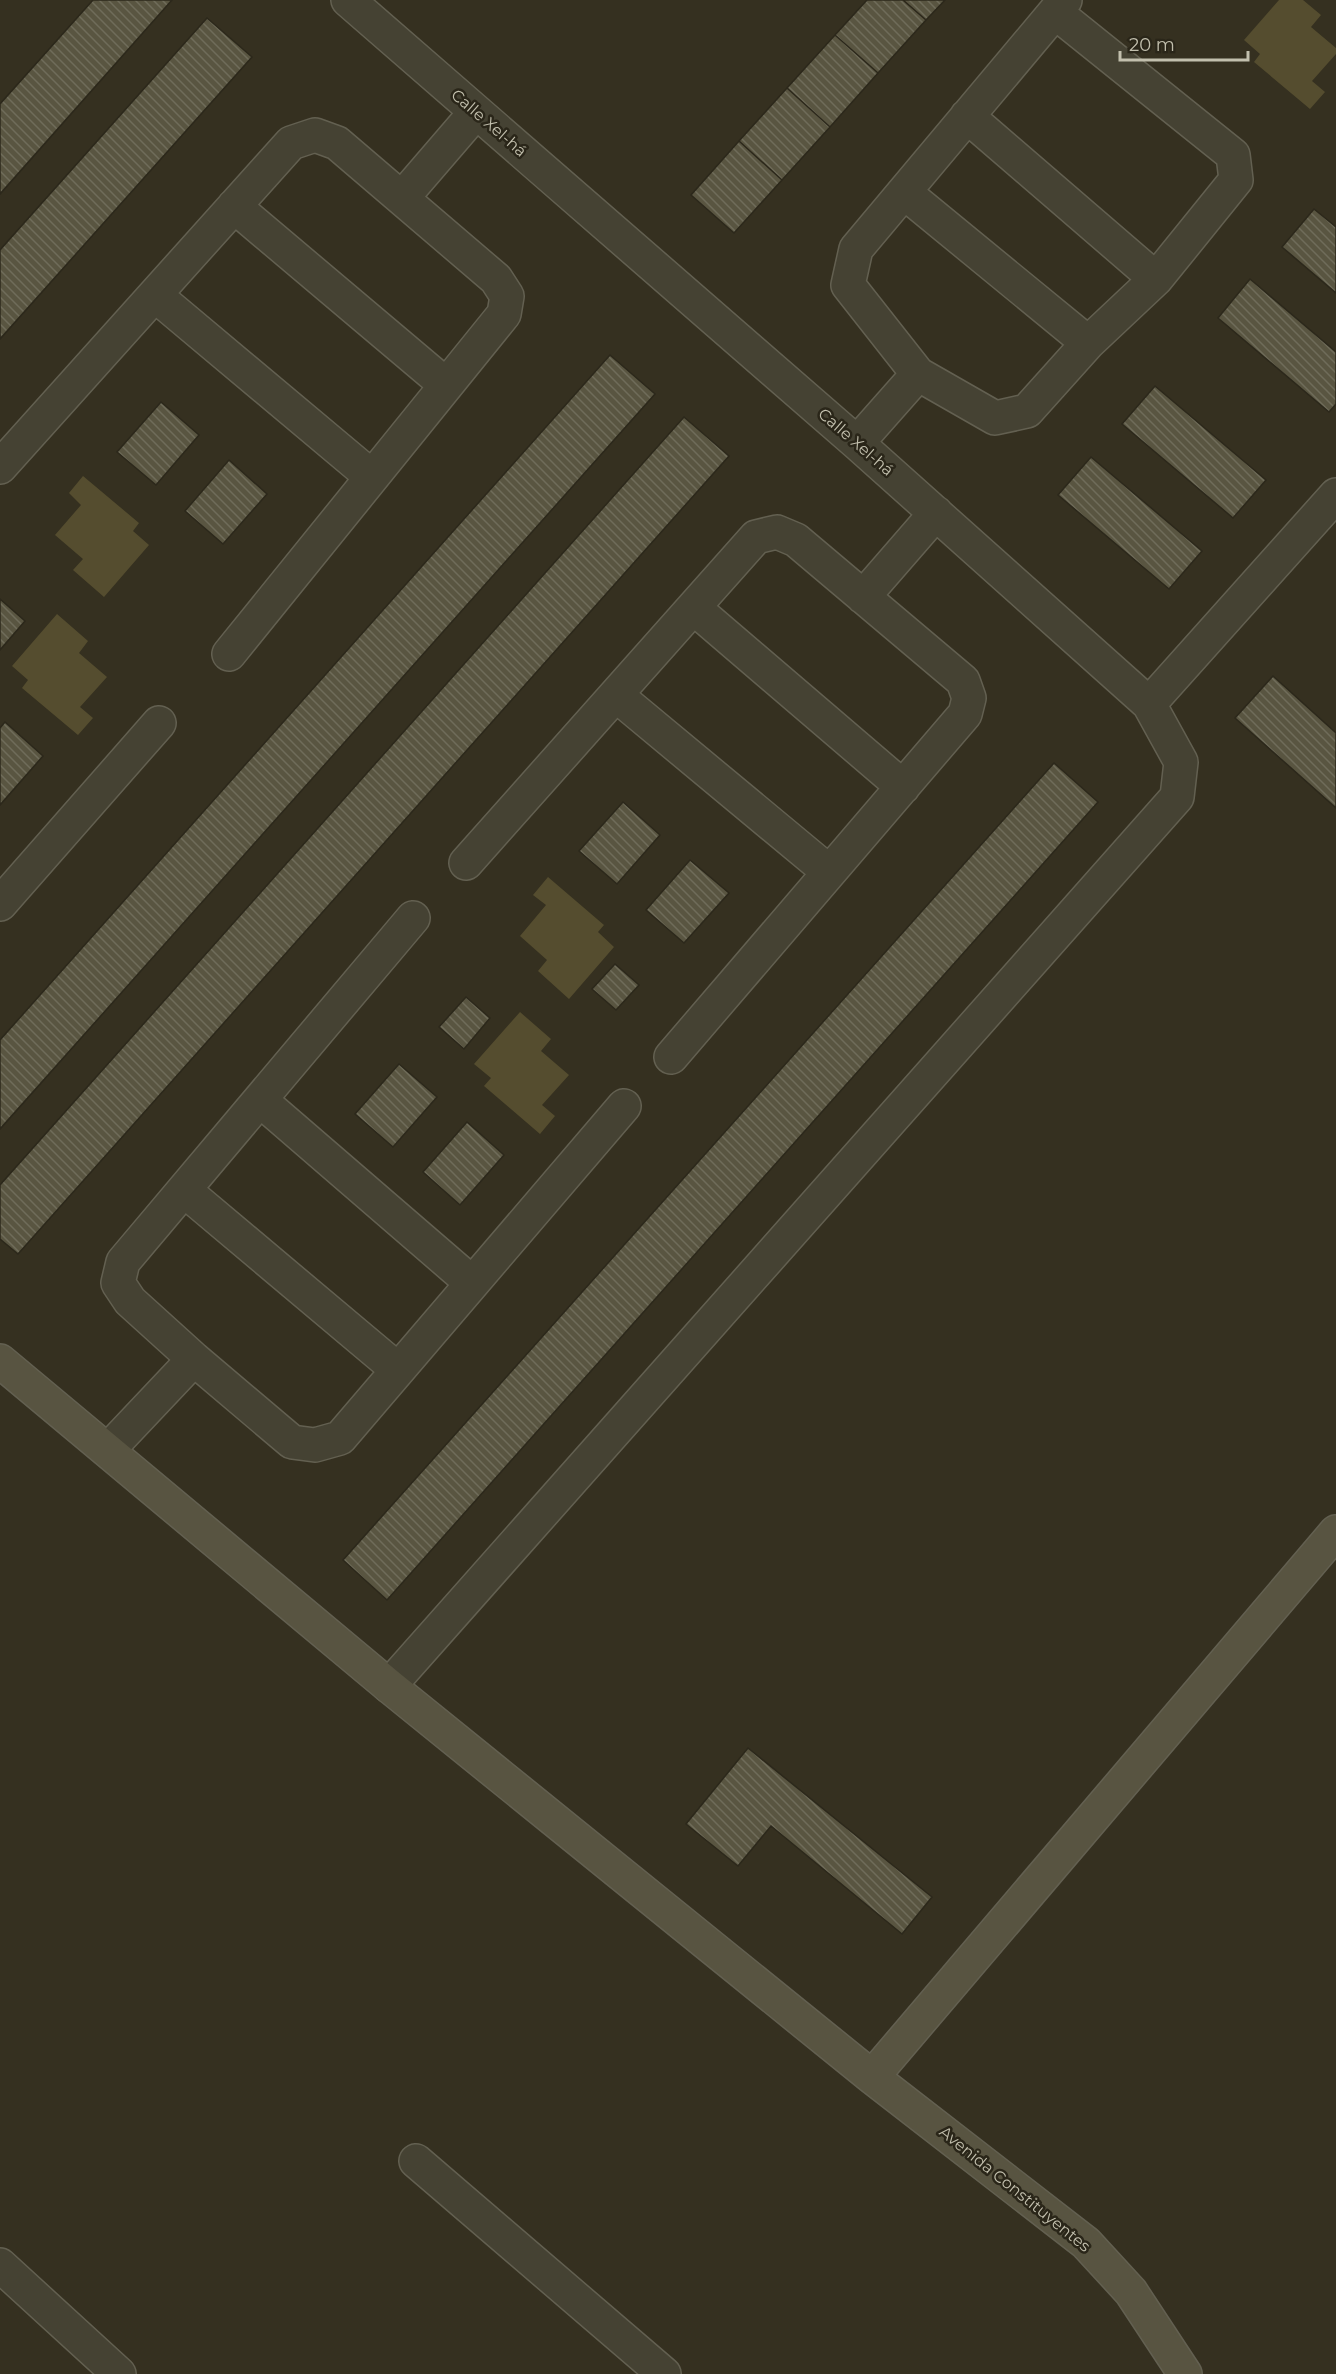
<svg xmlns="http://www.w3.org/2000/svg" width="1336" height="2374" font-family="Montserrat,sans-serif">
	<style>
		.water { fill: #554d2f }
		.building { fill: url(#building-back-hatch); stroke: #2c281b; stroke-width: 1.5 }
		.lines { fill: none; stroke-linecap: round; stroke-linejoin: round }
		.minor-casing { stroke: #636051; stroke-width: 36 }
		.secondary-casing { stroke: #636051; stroke-width: 36 }
		.minor { stroke: #454233; stroke-width: 33 }
		.secondary { stroke: #585441; stroke-width: 33 }
		.labels { text-anchor: middle; dominant-baseline: central; stroke-width: 5; stroke-linejoin: round; paint-order: stroke }
		.street-label { font-size: 16px; fill: #c2bfad; stroke: #2a2619 }
	</style>
	<defs>
		<pattern id="building-back-hatch" width="6" height="6" patternUnits="userSpaceOnUse" patternTransform="scale(1.5)"><rect width="6" height="6" fill="#595541"/><path d="M-1 5l2 2M0 0l6 6M5-1l2 2" fill="none" stroke="#6f6c5a"/></pattern>
	</defs>
	<rect width="100%" height="100%" fill="#353020"/>
	<!-- water -->
	<path class="water" d="M1279,0H1303L1321,15L1311,27L1336,48V54L1312,81L1325,92L1310,109L1254,62L1260,54L1244,40Z
		M83,476L139,523L133,531L149,545L104,597L73,570L83,559L55,535L81,505L69,493Z
		M57,614L88,641L79,653L107,677L80,707L93,718L78,735L22,688L28,680L12,666Z
		M548,877L604,925L598,932L614,947L569,999L538,971L547,960L520,936L546,905L533,895Z
		M520,1012L551,1039L541,1051L569,1075L542,1105L555,1116L540,1134L484,1086L491,1078L474,1064Z"/>
	<!-- building -->
	<path class="building" d="M93,0H172L0,194V104Z
		M867,0H903L926,20L878,73L835,35Z
		M903,0H945L926,20Z
		M207,18L252,57L0,339V250Z
		M835,35L878,73L830,127L787,88Z
		M787,88L830,127L782,180L739,141Z
		M739,141L782,180L734,233L691,195Z
		M1314,209L1336,227V293L1282,247Z
		M1250,279L1336,352V404L1329,412L1218,318Z
		M610,355L655,394L0,1129V1040Z
		M1155,386L1266,480L1233,518L1122,424Z
		M161,402L199,435L156,485L117,452Z
		M684,417L729,456L18,1254L0,1239V1185Z
		M1091,457L1202,551L1169,589L1058,495Z
		M229,460L267,494L223,544L185,511Z
		M0,599L25,621L0,650Z
		M1273,676L1336,733V808L1235,718Z
		M5,722L43,756L0,805V728Z
		M1054,763L1098,802L387,1600L343,1560Z
		M623,802L660,835L617,884L579,851Z
		M690,860L729,893L684,943L646,910Z
		M615,964L639,985L616,1010L592,989Z
		M466,997L490,1018L464,1049L439,1027Z
		M399,1064L437,1097L393,1147L355,1114Z
		M467,1122L504,1155L460,1205L423,1172Z
		M748,1748L932,1897L902,1934L771,1826L738,1866L686,1824Z"/>
	<g class="lines">
		<defs>
			<path id="minor" d="M348,0L857,443L1149,704L1336,495
				M967,116L1156,279
				M904,192L1088,343
				M402,198L476,112
				M234,206L446,385
				M155,295L372,477
				M918,374L848,285L856,249L1065,0
				M857,443L918,374L995,418L1027,411L1088,343L1156,279L1236,180L1233,155L1055,12
				M0,467L291,143L315,135L337,143L496,279L507,296L504,314L229,654
				M863,597L936,513
				M694,608L903,787
				M616,695L829,872
				M466,863L756,537L777,532L796,540L963,681L969,698L965,714L671,1057
				M0,904L159,723
				M413,918L123,1262L118,1283L130,1301L194,1359L292,1442L315,1445L340,1438L624,1106
				M260,1100L472,1283
				M184,1190L398,1370
				M108,1450L194,1359
				M389,1686L1177,797L1181,762L1149,704
				M416,2161L664,2374
				M0,2265L119,2374"/>
			<path id="secondary" d="M0,1361L389,1686L872,2077L1086,2243L1131,2292L1185,2374
				M872,2077L1336,1532"/>
		</defs>
		<!-- minor casing -->
		<use href="#minor" class="minor-casing"/>
		<!-- secondary casing -->
		<use href="#secondary" class="secondary-casing"/>
		<!-- minor -->
		<use href="#minor" class="minor"/>
		<!-- secondary -->
		<use href="#secondary" class="secondary"/>
	</g>
	<g class="labels">
		<!-- street labels -->
		<g class="street-label">
			<text transform="translate(489 123) rotate(41)">Calle Xel-há</text>
			<text transform="translate(856 442) rotate(41)">Calle Xel-há</text>
			<text transform="translate(1015 2189) rotate(39)">Avenida Constituyentes</text>
		</g>
	</g>
	<!-- scale -->
	<path d="M1120 51v9h128v-9" fill="none" stroke="#c2bfad" stroke-width="3"/>
	<text x="1129" y="51" font-size="18" fill="#c2bfad" stroke="#2a2619" stroke-width="4.5" paint-order="stroke">20 m</text>
</svg>
